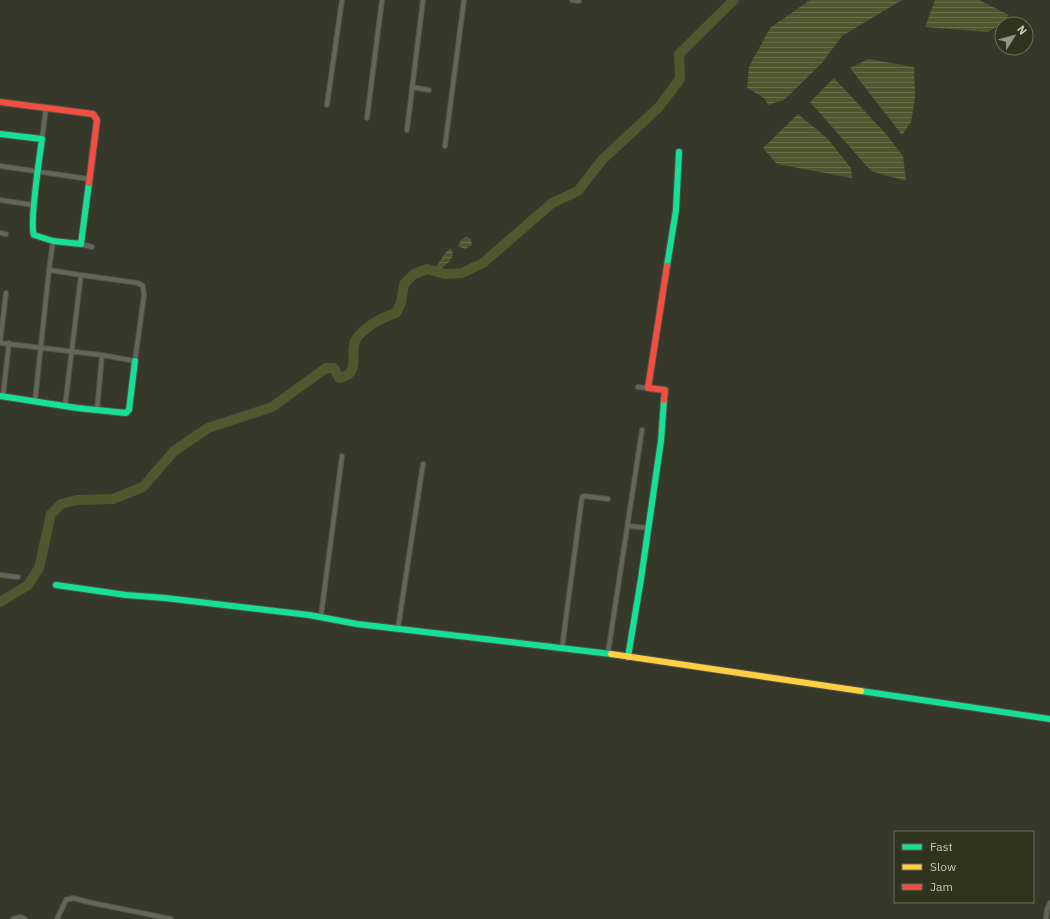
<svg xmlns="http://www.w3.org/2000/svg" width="1050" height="919" font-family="'IBM Plex Sans',sans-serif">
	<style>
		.water { fill: url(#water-rules) }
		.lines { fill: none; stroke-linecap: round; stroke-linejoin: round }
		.river { stroke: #50572f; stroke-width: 10 }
		.street-casing { stroke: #515348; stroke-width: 6 }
		.fast-casing { stroke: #515348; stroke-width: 8 }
		.slow-casing { stroke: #515348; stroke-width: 8 }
		.jam-casing { stroke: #515348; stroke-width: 8 }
		.street { stroke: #64665a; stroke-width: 4 }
		.fast { stroke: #16e098; stroke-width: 6 }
		.slow { stroke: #ffcf43; stroke-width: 6 }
		.jam { stroke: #f24e42; stroke-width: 6 }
	</style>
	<defs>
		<pattern id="water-rules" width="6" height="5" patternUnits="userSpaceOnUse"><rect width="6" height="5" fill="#50572f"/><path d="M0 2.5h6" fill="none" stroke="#686e4b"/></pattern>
	</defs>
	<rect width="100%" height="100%" fill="#36382a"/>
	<!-- water -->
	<path class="water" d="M810,0H902L842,36L822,63L784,100L768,105L764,98L747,88L749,67L770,28Z
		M935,0H979L1009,15L1003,23L988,32L925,27Z
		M868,59L914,67L915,98L911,122L902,135L850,68Z
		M834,78L886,134L903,156L906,181L871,171L810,102Z
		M798,114L828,139L851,168L852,178L777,164L763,148Z
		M466,237L471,239L472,245L465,249L458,246L461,240Z
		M451,248L453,255L449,262L442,268L436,267L446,252Z"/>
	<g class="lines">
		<!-- river -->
		<path class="river" d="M0,602L28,585L39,568L51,514L61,504L77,500L113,499L143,487L174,451L208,428L272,407L326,368H334L339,378C363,374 348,351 356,339C366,326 381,318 396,313L401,303L404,284L414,274L427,269L445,274L462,273L483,263L552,203L578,191L602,160L659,107L680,79L679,54L734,0"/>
		<defs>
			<path id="street" d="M572,0L579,1
				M412,87L429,90
				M327,105L342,0
				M367,118L382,0
				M407,130L423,0
				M42,139L46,108
				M445,146L464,0
				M0,166L89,179
				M0,200L34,205
				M0,233L6,234
				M81,244L92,247
				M49,270L53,241
				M6,293L0,343L102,355L135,361L144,295L143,286L138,283L81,275
				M638,387L648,388
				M3,396L9,343
				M35,401L49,270L81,275L65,406
				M97,410L102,355
				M629,526L648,528
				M0,575L18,577
				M321,616L342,456
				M398,628L423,464
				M562,648L582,497L584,496L608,499
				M608,653L642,430
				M13,919L21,917L25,919
				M57,919L66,900L73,898L88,902L171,919
				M1046,919L1047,910L1050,903"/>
			<path id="fast" d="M0,134L42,139C40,155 29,224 34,235L53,241L81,244L89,183
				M667,266L676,210L679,152
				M0,396L77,408L126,413L129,410L135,361
				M56,585L126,595L165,598L309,615L357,624L611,654
				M628,657L641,579L661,441L664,400
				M861,691L1050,719"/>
			<path id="slow" d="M611,654L861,691"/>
			<path id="jam" d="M0,102L93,114L97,120L89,183
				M664,400L665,390L648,388L667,266"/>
		</defs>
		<!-- street casing -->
		<use href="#street" class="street-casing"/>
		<!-- fast casing -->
		<use href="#fast" class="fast-casing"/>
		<!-- slow casing -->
		<use href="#slow" class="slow-casing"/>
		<!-- jam casing -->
		<use href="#jam" class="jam-casing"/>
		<!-- street -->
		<use href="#street" class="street"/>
		<!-- fast -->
		<use href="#fast" class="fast"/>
		<!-- slow -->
		<use href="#slow" class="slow"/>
		<!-- jam -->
		<use href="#jam" class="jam"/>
	</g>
	<!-- legend -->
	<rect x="894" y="831" width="140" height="72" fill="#30331d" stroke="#6c6f59"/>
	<rect x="902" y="844" width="20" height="6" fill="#16e098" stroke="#6c6f59"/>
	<text x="930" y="851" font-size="12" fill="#c5c9b4">Fast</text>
	<rect x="902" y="864" width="20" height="6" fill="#ffcf43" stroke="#6c6f59"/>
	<text x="930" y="871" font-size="12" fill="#c5c9b4">Slow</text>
	<rect x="902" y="884" width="20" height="6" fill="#f24e42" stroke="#6c6f59"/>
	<text x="930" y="891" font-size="12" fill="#c5c9b4">Jam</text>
	<!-- north arrow -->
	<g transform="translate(1014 36) rotate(53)"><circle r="19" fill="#30331d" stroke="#6c6f59"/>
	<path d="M0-3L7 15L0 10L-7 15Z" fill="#939684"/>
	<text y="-6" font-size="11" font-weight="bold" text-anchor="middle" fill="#c5c9b4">N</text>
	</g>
</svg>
